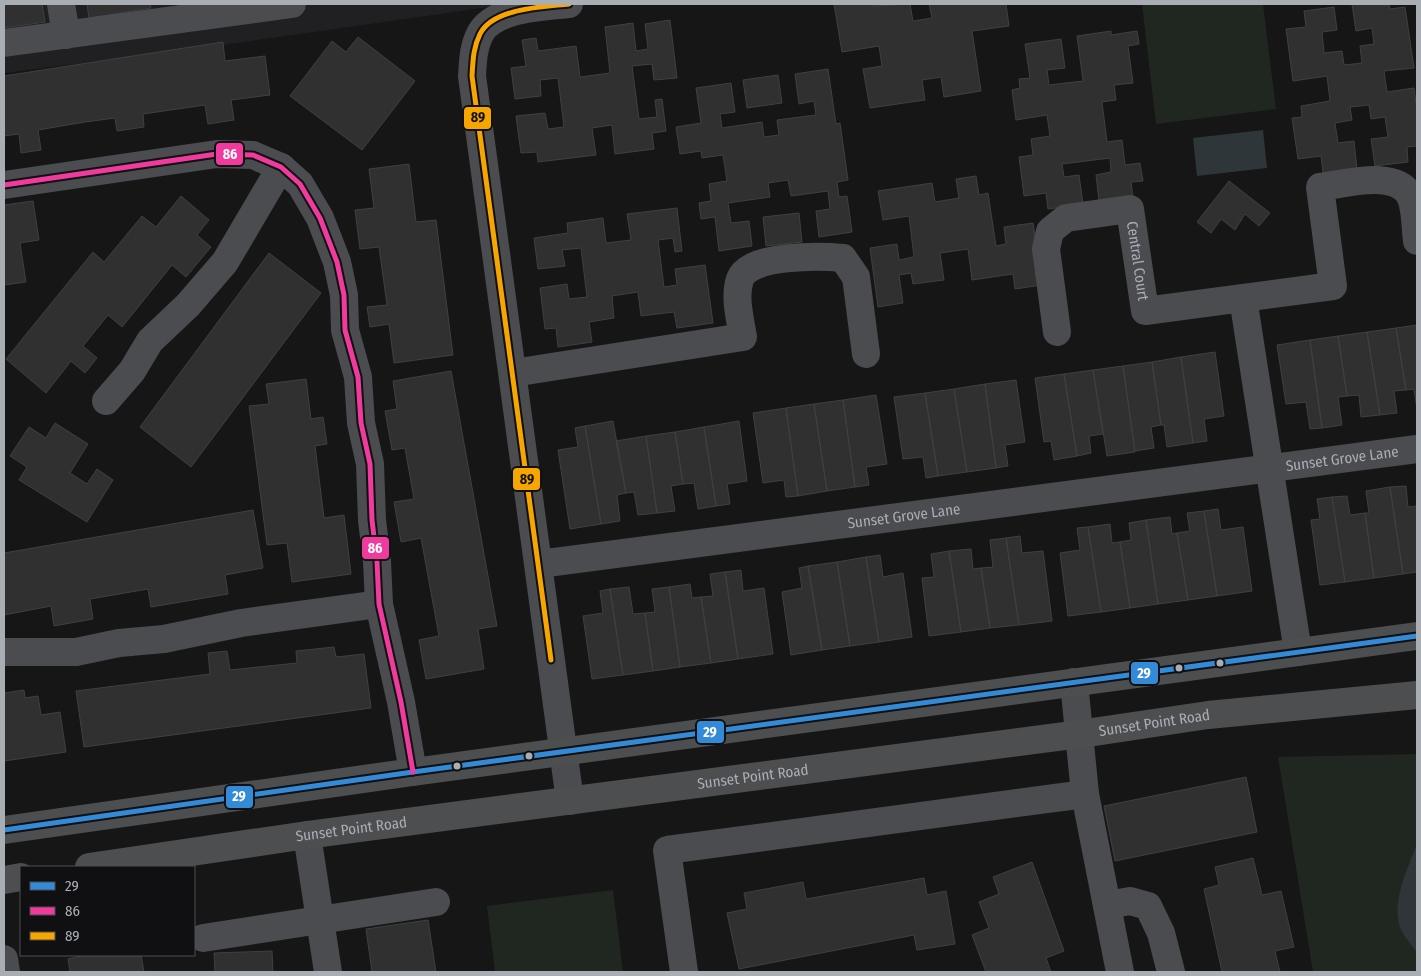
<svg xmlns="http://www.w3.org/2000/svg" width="1421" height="976" font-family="'Fira Sans Condensed',sans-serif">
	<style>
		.built { fill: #202022 }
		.green { fill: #202620 }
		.water { fill: #2e363a }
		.building { fill: #303031; stroke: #3f4042 }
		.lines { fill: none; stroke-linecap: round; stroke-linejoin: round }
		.minor { stroke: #4b4c4f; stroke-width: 28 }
		.major { stroke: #4d4e50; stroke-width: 28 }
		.bus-1-casing { stroke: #101012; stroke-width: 9 }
		.bus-2-casing { stroke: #101012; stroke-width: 9 }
		.bus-3-casing { stroke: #101012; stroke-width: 9 }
		.bus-1 { stroke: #338bd7; stroke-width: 5 }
		.bus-2 { stroke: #f13a9d; stroke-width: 5 }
		.bus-3 { stroke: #f7a600; stroke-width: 5 }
		.bus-dot { fill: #a9aeb5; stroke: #101012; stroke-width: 2 }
		.labels { text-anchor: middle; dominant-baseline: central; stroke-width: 4.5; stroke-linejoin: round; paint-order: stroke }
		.street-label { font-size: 15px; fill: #a9aeb5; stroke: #101012 }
		.line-badge { stroke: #101012; stroke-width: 2 }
		.badge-label { font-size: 14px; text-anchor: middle; font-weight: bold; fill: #fff }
		.pale-badge-label { font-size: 14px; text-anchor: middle; font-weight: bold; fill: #111 }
	</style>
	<rect width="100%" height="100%" fill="#161616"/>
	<!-- built -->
	<path class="built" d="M4,4H497L489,7L223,45L4,73Z"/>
	<!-- green -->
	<path class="green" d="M1142,4H1263L1276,109L1156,124Z
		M1417,754V843L1400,892L1402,930L1417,953V972H1313L1278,757Z
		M613,890L623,972H495L487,906Z"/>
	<!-- water -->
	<path class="water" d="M1263,130L1267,168L1197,176L1193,138Z
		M1417,843V953C1412,945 1405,938 1401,930C1390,903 1408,869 1417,843Z"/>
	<!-- building -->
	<path class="building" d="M4,4H42L45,22L4,28Z
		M87,4H150L151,8L89,18Z
		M834,4H872L873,6L910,4L913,21L932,18L929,4H1006L1009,26L972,31L981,91L944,97L941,77L922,80L925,100L870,108L863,69L882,66L879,46L842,52Z
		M1352,4H1389L1390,9L1405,7L1414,68L1384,71L1387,92L1414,88L1417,111V146L1407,147L1408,162L1375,166L1371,139L1388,137L1385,117L1371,119L1369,105L1350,107L1352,120L1335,123L1338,143L1354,141L1357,169L1323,173L1321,156L1298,159L1292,118L1302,117L1301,106L1330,101L1327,76L1293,81L1286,29L1306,27L1304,11L1334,7L1337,30L1322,32L1324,53L1342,51L1344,65L1362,63L1360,46L1374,44L1372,28L1356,31Z
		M670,20L677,78L654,80L652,64L632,66L639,119L657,117L655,100L662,99L666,131L652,133L654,149L615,154L612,125L592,128L596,155L538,162L537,152L521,153L516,116L545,113L548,129L564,127L558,78L540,80L541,96L515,99L511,68L526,66L522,40L536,38L538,51L576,46L580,77L610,73L605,27L633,23L636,51L648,49L645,24Z
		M1111,31V35L1137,31L1139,44L1128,46L1133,83L1114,85L1116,100L1102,102L1107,142L1122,140L1125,165L1140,163L1143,181L1131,182L1133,197L1099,201L1096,175L1111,172L1110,158L1062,164L1064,177L1079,175L1083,204L1048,209L1046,193L1024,196L1019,157L1033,155L1031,139L1050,136L1047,115L1016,120L1012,90L1020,88L1019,79L1030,78L1025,44L1061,39L1065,68L1047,70L1049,85L1083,81L1077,36Z
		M358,37L415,81L362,150L290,96L332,41L346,52Z
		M223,42L225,61L265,56L270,95L231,100L234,120L208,124L205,105L143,114L144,127L117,131L115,118L85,122L38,130L41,150L21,153L19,134L4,136V76Z
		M828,69L836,124L840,123L848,180L837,182L839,197L847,196L852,232L819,237L816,211L830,209L828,191L791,196L788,180L768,183L770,197L728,203L731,223L749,221L752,246L719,251L715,217L701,219L699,203L711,201L709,184L727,181L723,155L702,158L701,151L680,154L676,127L701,123L696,88L731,83L735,112L720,114L722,128L762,122L764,137L779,135L777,120L816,115L814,101L799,104L795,74Z
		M778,75L782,103L747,108L743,80Z
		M409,164L416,222L436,220L453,355L394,363L389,324L370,327L367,307L387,305L379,247L360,249L355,210L374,208L369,169Z
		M976,176L979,195L988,193L996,246L1006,244L1004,227L1033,223L1042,285L1015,289L1013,274L972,280L968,249L940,253L944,280L913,284L911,273L899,275L903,303L878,307L870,248L897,244L899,260L914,257L909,216L883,220L878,191L932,183L935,202L959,198L956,179Z
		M1229,181L1270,213L1259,226L1245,214L1235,230L1221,219L1211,233L1197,222Z
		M181,196L209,220L197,235L211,247L186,277L172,265L122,327L108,315L83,346L97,358L85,373L71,361L46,393L6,359L93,252L104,262L142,216L156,227Z
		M33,201L39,240L20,243L26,282L4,285V205Z
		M677,208L682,251L675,252L673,238L658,240L664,287L677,285L675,269L705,265L713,323L677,328L674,312L641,316L638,292L612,296L614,318L589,322L592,342L558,347L556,328L545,329L540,288L567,284L569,299L587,297L581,248L562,250L565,266L538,269L534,238L568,233L567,223L603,218L606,243L631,240L627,214Z
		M799,213L802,242L766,246L763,217Z
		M269,253L321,293L191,467L140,427Z
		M1417,325V409L1414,389L1406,390L1396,328Z
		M1396,328L1406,390L1394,391L1397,413L1380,415L1367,332Z
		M1367,332L1380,415L1361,417L1359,395L1347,396L1338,336Z
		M1338,336L1347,396L1338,397L1342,425L1322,428L1310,340Z
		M1310,340L1322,428L1310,429L1306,402L1286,404L1277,345Z
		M1215,352L1224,416L1204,419L1207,441L1193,443L1181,357Z
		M1181,357L1193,443L1167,447L1164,425H1161L1152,362Z
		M1152,362L1161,425L1151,427L1154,448L1135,451L1123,366Z
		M1123,366L1135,452L1107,456L1093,370Z
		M1093,370L1103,434L1089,436L1091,453L1077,456L1064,374Z
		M451,371L497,626L478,629L484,669L426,679L419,640L439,636L421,538L401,542L394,502L414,499L405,448L392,450L385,411L397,409L393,381Z
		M1064,374L1077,456L1054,460L1051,441L1044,442L1035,378Z
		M306,379L311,419L323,417L327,444L315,446L324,518L344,515L351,574L292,582L287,543L267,545L249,406L269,404L266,384Z
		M1016,380L1025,442L1005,445L1008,466L996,468L985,384Z
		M985,384L996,468L967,472L954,389Z
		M954,389L967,472L938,476L925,393Z
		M925,393L938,476L926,478L923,457L903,459L894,397Z
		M876,395L887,464L866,467L869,485L855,487L843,400Z
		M843,400L855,487L827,491L814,404Z
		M814,404L827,491L798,496L786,408Z
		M786,408L798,496L786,497L784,480L763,483L753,413Z
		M613,421L626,493L617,495L620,521L601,524L585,426Z
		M739,421L747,481L727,484L730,504L716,506L704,427Z
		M55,423L88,444L70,473L87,484L97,469L113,480L87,522L19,480L27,467L10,456L29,427L46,438Z
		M585,426L601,524L570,529L558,450L578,447L575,428Z
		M704,427L716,506L698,509L694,483L683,484L675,432Z
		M675,432L683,484L671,486L675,511L657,513L646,436Z
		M646,436L657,513L638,515L634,492L626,493L616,441Z
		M1406,486L1408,507L1417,506V572L1403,574L1390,487Z
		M1390,487L1403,574L1374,578L1365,513H1369L1366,491Z
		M1347,496L1350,515L1365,513L1374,578L1345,582L1332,497Z
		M1332,497L1345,582L1320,585L1311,520L1320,519L1317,499Z
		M1218,509L1221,530L1243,527L1252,591L1217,596L1204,511Z
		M253,510L263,568L225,575L228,594L151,607L148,589L90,599L93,619L54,626L51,606L4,615V553Z
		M1204,511L1217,596L1188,600L1177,533L1190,531L1187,513Z
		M1170,517L1172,534L1177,533L1188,600L1158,604L1146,520Z
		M1146,520L1158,604L1130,608L1120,542L1131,540L1129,523Z
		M1110,524L1112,543L1120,542L1130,608L1101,612L1088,527Z
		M1088,527L1101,612L1068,616L1060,553L1080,550L1077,528Z
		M1020,536L1022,553L1043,551L1052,621L1019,625L1006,538Z
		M1006,538L1019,625L990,628L981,568L993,567L990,540Z
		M971,549L973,569L981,568L990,628L961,632L949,551Z
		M949,551L961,632L929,636L922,578L934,577L931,554Z
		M880,555L883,577L903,573L912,637L879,642L866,557Z
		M866,557L879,642L850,646L837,562Z
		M837,562L850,646L822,650L808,566Z
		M808,566L822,650L791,655L782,592L802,588L799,568Z
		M741,570L743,591L764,588L773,654L738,659L725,572Z
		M725,572L738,659L711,663L701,597L713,596L710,574Z
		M690,584L692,598L701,597L711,663L680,667L669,587Z
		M629,587L633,614L645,613L653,671L623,675L610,589Z
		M669,587L680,667L653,671L645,613L655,612L652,589Z
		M610,589L623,675L592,679L583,616L603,613L600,591Z
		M334,647L336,657L364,654L371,708L84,747L76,691L210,674L208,653L227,651L230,670L297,663L296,651Z
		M24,690L25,698L38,696L41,715L60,712L66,752L4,761V693Z
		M1246,777L1257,832L1115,861L1104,806Z
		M1253,858L1262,895L1281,891L1294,947L1275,951L1280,972H1222L1204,889L1219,885L1215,867Z
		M1032,862L1064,951L1046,958L1051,972H986L972,935L989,928L979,902L999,894L993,877Z
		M924,878L927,895L946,891L955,944L917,950L914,935L739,969L727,913L747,909L744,893L803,882L806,899Z
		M428,920L436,972H372L366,929Z
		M272,951L273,972H215L214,953Z
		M86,955H141L144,972H70L68,959Z"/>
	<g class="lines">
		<!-- minor -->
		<g class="minor">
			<path d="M61,4L66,35"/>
			<path d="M569,4C543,7 493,8 480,34C473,48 473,61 472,76L570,801"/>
			<path d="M4,43L292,4"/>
			<path d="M4,185L217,154L253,155L281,167L300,184L320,218L337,262L344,295L345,330L358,377L361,423L370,464L372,520L377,562L379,604L401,702L413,772"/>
			<path d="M1243,298L1298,652"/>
			<path id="s1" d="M1057,332L1046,249L1050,231L1066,218L1130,209L1145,311L1333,286L1320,187C1345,184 1399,168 1411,198C1416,210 1415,227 1417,241"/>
			<path d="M513,373L743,337C740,318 734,297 740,279C749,254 821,256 843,258L856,277L866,354"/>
			<path d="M106,401L132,371L150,341L188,305L225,262L281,167"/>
			<path id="s2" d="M539,564L1417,449"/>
			<path d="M4,652H76L119,643L164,639L241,623L379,604"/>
			<path d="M1074,682L1085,794L1120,972"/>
			<path d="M307,835L328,972"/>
			<path d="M1107,905L1130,901L1148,906L1161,933L1171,972"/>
			<path d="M203,938L436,902"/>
			<path d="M4,959L6,972"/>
			<path d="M684,972L667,850L1085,794"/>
		</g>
		<!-- major -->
		<g class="major">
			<path d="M4,830L413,772L1417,636"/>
			<path id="s3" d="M89,867L307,835L1080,734L1208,715L1417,695"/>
			<path d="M4,880L21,877"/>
		</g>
		<defs>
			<path id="bus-1" d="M4,830L413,772L1417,636"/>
			<path id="bus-2" d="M4,185L217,154L253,155L281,167L300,184L320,218L337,262L344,295L345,330L358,377L361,423L370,464L372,520L377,562L379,604L401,702L413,772"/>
			<path id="bus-3" d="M551,660L472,76C473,61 473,48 480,34C493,8 543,7 569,4"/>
		</defs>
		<!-- bus-1 casing -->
		<use href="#bus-1" class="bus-1-casing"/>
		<!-- bus-2 casing -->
		<use href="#bus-2" class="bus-2-casing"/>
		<!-- bus-3 casing -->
		<use href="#bus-3" class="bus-3-casing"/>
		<!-- bus-1 -->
		<use href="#bus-1" class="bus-1"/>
		<!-- bus-2 -->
		<use href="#bus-2" class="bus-2"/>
		<!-- bus-3 -->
		<use href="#bus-3" class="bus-3"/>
	</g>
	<!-- markers -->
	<g class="bus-dot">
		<circle cx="1220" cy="663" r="4.5"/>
		<circle cx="1179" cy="668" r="4.5"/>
		<circle cx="529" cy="756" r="4.5"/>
		<circle cx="457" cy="766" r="4.5"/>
	</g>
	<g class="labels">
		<!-- street labels -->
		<g class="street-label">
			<text stroke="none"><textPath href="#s1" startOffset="240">Central Court</textPath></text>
			<text stroke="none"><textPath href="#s2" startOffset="810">Sunset Grove Lane</textPath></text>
			<text stroke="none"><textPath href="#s2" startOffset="368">Sunset Grove Lane</textPath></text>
			<text stroke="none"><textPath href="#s3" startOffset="1075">Sunset Point Road</textPath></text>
			<text stroke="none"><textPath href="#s3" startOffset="670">Sunset Point Road</textPath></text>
			<text stroke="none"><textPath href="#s3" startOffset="265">Sunset Point Road</textPath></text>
		</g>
	</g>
	<g class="line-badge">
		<rect x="463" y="106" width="29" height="24" rx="5" fill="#f7a600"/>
		<rect x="215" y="142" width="29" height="24" rx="5" fill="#f13a9d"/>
		<rect x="512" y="467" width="29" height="24" rx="5" fill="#f7a600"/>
		<rect x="361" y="536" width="29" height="24" rx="5" fill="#f13a9d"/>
		<rect x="1130" y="661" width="29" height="24" rx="5" fill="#338bd7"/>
		<rect x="696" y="720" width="29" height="24" rx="5" fill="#338bd7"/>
		<rect x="225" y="785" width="29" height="24" rx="5" fill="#338bd7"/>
	</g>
	<g class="badge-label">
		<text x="230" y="159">86</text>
		<text x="375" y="553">86</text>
		<text x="1144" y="678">29</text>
		<text x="710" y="737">29</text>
		<text x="239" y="801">29</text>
	</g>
	<g class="pale-badge-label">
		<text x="478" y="122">89</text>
		<text x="527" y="484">89</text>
	</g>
	<!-- border -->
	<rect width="1421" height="976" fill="none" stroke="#a9aeb5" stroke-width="10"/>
	<!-- legend -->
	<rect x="20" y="866" width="175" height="90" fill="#101012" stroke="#4d4f53"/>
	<rect x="30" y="882" width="25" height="8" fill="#338bd7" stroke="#4d4f53"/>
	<text x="65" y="891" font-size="15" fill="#a9aeb5">29</text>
	<rect x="30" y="907" width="25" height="8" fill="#f13a9d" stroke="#4d4f53"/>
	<text x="65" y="916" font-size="15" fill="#a9aeb5">86</text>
	<rect x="30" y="932" width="25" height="8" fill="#f7a600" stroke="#4d4f53"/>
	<text x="65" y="941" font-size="15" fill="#a9aeb5">89</text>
</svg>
